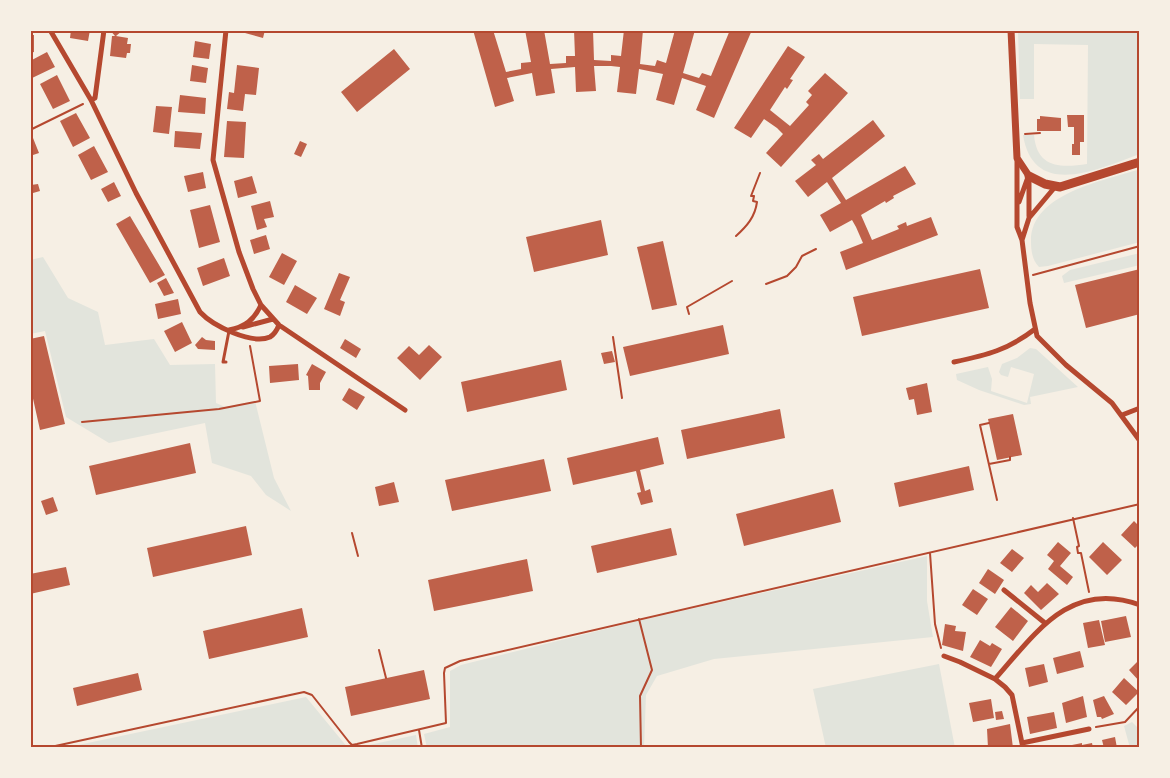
<svg xmlns="http://www.w3.org/2000/svg" width="1170" height="778" font-family="'Fira Sans',sans-serif">
	<style>
		.green { fill: #e2e4dc }
		.building { fill: #bf614a }
		.lines { fill: none; stroke-linecap: round; stroke-linejoin: round }
		.path { stroke: #b5482f; stroke-width: 2 }
		.service { stroke: #b5482f; stroke-width: 3 }
		.minor { stroke: #b5482f; stroke-width: 5 }
		.tertiary { stroke: #b5482f; stroke-width: 7 }
		.trunk { stroke: #b5482f; stroke-width: 9 }
		.neatline { fill: none; stroke: #b5482f; stroke-width: 2 }
	</style>
	<rect width="100%" height="100%" fill="#f6efe4"/>
	<!-- green -->
	<path class="green" d="M1018,30H1140V154C1100,168 1034,201 1023,135H1034C1037,168 1060,168 1087,164L1088,45L1034,44V99H1020Z
		M1140,169V242L1048,266L1039,267C1032,260 1031,250 1031,241C1031,193 1104,181 1140,169Z
		M1140,253V265L1064,283L1062,276L1070,270Z
		M43,257L68,298L98,312L105,345L154,339L170,365L215,364L216,403L225,407L255,401L274,478L291,511L266,495L251,476L212,463L205,423L109,443L66,417L45,331L30,334V260Z
		M1030,348L1036,349L1078,387L1030,397L1031,404L1024,405L979,390L957,380L956,374L988,367L992,379L991,391L1027,403L1034,374L1011,367L1008,377L1001,375L999,372L1002,364L1017,358Z
		M927,556V601L933,637L714,659L657,676L646,695L644,748H427L424,734L450,727V671L461,665L642,620Z
		M939,664L955,748H826L813,689Z
		M306,697L348,748H64Z
		M1132,722L1140,730V748H1130L1124,726Z
		M416,735L418,748H355Z"/>
	<!-- building -->
	<path class="building" d="M71,30H90L88,41L70,38Z
		M110,30H123L116,36L128,38L127,44H131L130,53H127L126,58L110,56L112,36H115Z
		M246,30H265L263,38L245,33Z
		M473,30H493L506,72L521,69V63L531,62L525,30H544L550,64L566,63V56H575L574,30H593L594,60L611,61V55L621,56L624,30H643L640,64L655,66L657,60L666,63L675,30H695L683,73L699,78L702,73L711,76L730,30H752L714,118L696,110L706,86L682,78L674,105L656,100L663,74L639,69L636,94L617,92L620,67L611,66H594L596,91L576,92L575,67L551,69L555,93L536,96L532,73L507,78L514,101L495,107Z
		M30,35H34V52L30,53Z
		M195,41L211,44L209,59L193,57Z
		M788,46L805,57L790,79L793,80L787,89L785,87L770,110L790,126L809,105L806,102L812,95L808,91L825,73L848,93L781,167L766,153L783,134L777,128L764,119L751,138L734,128Z
		M394,49L410,69L357,112L341,92Z
		M47,52L55,67L30,79V61Z
		M192,65L208,68L206,83L190,81Z
		M237,65L259,68L256,95L245,94L243,111L227,109L229,92L234,93Z
		M57,75L70,101L53,109L40,84Z
		M180,95L206,98L205,114L178,112Z
		M156,106L172,107L169,134L153,132Z
		M76,113L90,138L73,147L60,121Z
		M1067,115H1084V142H1080V155H1072V144H1074V127H1068Z
		M1040,116L1061,118V131H1037V119H1040Z
		M873,120L885,136L832,178L846,200L905,166L916,184L893,196L894,198L886,203L885,201L861,215L872,240L899,229L897,226L906,222L907,226L931,217L938,235L846,270L840,252L863,243L856,227L852,220L830,232L820,215L841,203L827,182L808,197L795,181L816,165L811,160L819,154L823,159Z
		M227,121L246,122L244,158L224,157Z
		M175,131L202,133L200,149L174,147Z
		M33,138L39,153L30,156V140Z
		M300,141L307,144L301,157L294,154Z
		M94,146L108,172L91,180L78,155Z
		M203,172L206,188L188,192L184,176Z
		M252,176L257,193L238,198L234,181Z
		M114,182L121,196L108,202L101,189Z
		M38,184L40,191L33,193L31,185Z
		M270,201L274,217L264,219L267,227L257,230L251,206Z
		M210,205L220,242L199,248L190,210Z
		M130,216L165,275L150,283L116,224Z
		M601,220L608,255L534,272L526,237Z
		M266,235L270,249L254,254L250,240Z
		M663,241L677,305L652,310L637,247Z
		M282,253L297,261L284,285L269,277Z
		M224,258L230,276L203,286L197,268Z
		M980,269L989,308L862,336L853,297Z
		M1140,269V314L1086,328L1075,285Z
		M339,273L350,277L340,300L345,302L340,316L324,309Z
		M166,278L174,293L164,296L157,283Z
		M295,285L317,298L307,314L286,302Z
		M178,299L181,314L158,319L155,304Z
		M182,322L192,343L175,352L164,331Z
		M723,325L729,354L630,376L623,347Z
		M44,336L65,424L40,430L30,385V339Z
		M202,337L206,340L215,341V350L198,349L195,345Z
		M345,339L361,349L356,358L340,348Z
		M429,345L442,357L420,380L397,358L409,346L419,355Z
		M612,351L615,362L604,364L601,353Z
		M561,360L567,390L467,412L461,382Z
		M298,364L299,380L270,383L269,366Z
		M312,364L326,372L320,383V390H309L308,376L306,375Z
		M927,383L932,412L917,415L914,399L909,400L906,388Z
		M349,388L365,397L357,410L342,400Z
		M780,409L785,438L687,459L681,430Z
		M1013,414L1022,455L997,460L988,419Z
		M658,437L664,464L640,470L645,491L650,489L653,502L641,505L637,493L641,492L636,471L573,485L567,458Z
		M190,443L196,473L96,495L89,466Z
		M544,459L551,491L452,511L445,480Z
		M969,466L974,490L899,507L894,483Z
		M394,482L399,502L379,506L375,487Z
		M833,489L841,522L744,546L736,514Z
		M53,497L58,511L46,515L41,501Z
		M1134,521L1140,527V543L1135,548L1121,535Z
		M246,526L252,555L153,577L147,548Z
		M671,528L677,555L597,573L591,546Z
		M1058,542L1071,553L1060,566L1073,577L1067,585L1048,569L1054,561L1047,555Z
		M1103,542L1122,560L1107,575L1089,557Z
		M1012,549L1024,558L1012,572L1000,563Z
		M527,559L533,591L434,611L428,580Z
		M66,567L70,585L30,594V574Z
		M988,569L1004,580L995,594L979,583Z
		M1047,583L1059,594L1041,610L1024,593L1031,585L1038,592Z
		M973,589L988,599L977,615L962,605Z
		M1011,607L1028,621L1013,641L995,627Z
		M302,608L308,637L209,659L203,631Z
		M1126,616L1131,637L1105,642L1101,621Z
		M1099,620L1105,645L1088,648L1083,623Z
		M945,624L956,626L955,631L966,632L963,651L942,645Z
		M980,640L990,646L992,643L1002,649L991,667L970,657Z
		M1080,651L1084,667L1057,674L1053,658Z
		M1140,659V682L1129,670Z
		M1044,664L1048,682L1029,687L1025,668Z
		M424,670L430,699L351,716L345,687Z
		M138,673L142,690L77,706L73,688Z
		M1124,678L1139,692L1126,705L1112,692Z
		M1083,696L1087,717L1066,723L1062,703Z
		M1104,696L1114,714L1102,719L1101,717H1097L1093,700Z
		M991,699L994,718L973,722L969,703Z
		M1002,711L1004,719L996,720L995,712Z
		M1054,712L1057,728L1030,734L1027,717Z
		M1010,724L1013,748H988L987,729Z
		M1115,737L1117,748H1104L1102,740Z
		M1082,743V745L1092,743L1093,748H1073L1072,745Z"/>
	<g class="lines">
		<!-- path -->
		<path class="path" d="M30,130L83,104
			M1025,134L1040,133
			M736,236C747,226 755,217 757,202L753,201L754,196H751L760,173
			M1033,275L1140,246
			M766,284L787,276L796,267L802,256L816,249
			M689,314L687,307L732,281
			M613,337L622,398
			M82,422L219,409L260,401L250,346
			M989,423L980,425L997,500
			M989,464L1010,460V457
			M1073,518L1079,546L1077,547L1078,553H1081L1089,592
			M352,533L358,556
			M930,553L935,624L941,648
			M639,619L652,670L640,696L641,748
			M379,650L386,678
			M1096,727L1125,722L1140,706
			M419,730L422,748
			M46,748L304,692L312,695L349,742L352,745L357,744L446,723L444,673L445,668L460,661L1140,504"/>
		<!-- service -->
		<path class="service" d="M226,362H223L229,331"/>
		<!-- minor -->
		<path class="minor" d="M50,30L91,100L136,193L200,312C213,326 252,345 270,337C275,334 277,330 279,325
			M226,30L213,160L239,252L253,289L261,305L279,325L405,410
			M91,100L95,98L104,30
			M1017,158V227L1022,240L1030,303L1037,336L1066,365L1112,403L1140,441
			M1029,176V216
			M1019,202L1028,177
			M1022,240L1029,218L1055,187
			M243,327L273,319
			M229,330C245,327 254,320 261,305
			M954,362C987,355 1008,350 1035,329
			M1122,415L1140,408
			M1004,590L1045,623
			M944,656L960,662L995,679C1035,634 1070,579 1140,605
			M995,679L1005,687L1012,695L1023,748
			M1022,743L1089,729"/>
		<!-- tertiary -->
		<path class="tertiary" d="M1011,30L1017,158L1029,176"/>
		<!-- trunk -->
		<path class="trunk" d="M1029,176L1045,184L1060,187L1140,162"/>
	</g>
	<!-- border -->
	<rect width="1170" height="778" fill="none" stroke="#f6efe4" stroke-width="63"/>
	<rect x="32" y="32" width="1106" height="714" class="neatline"/>
</svg>
